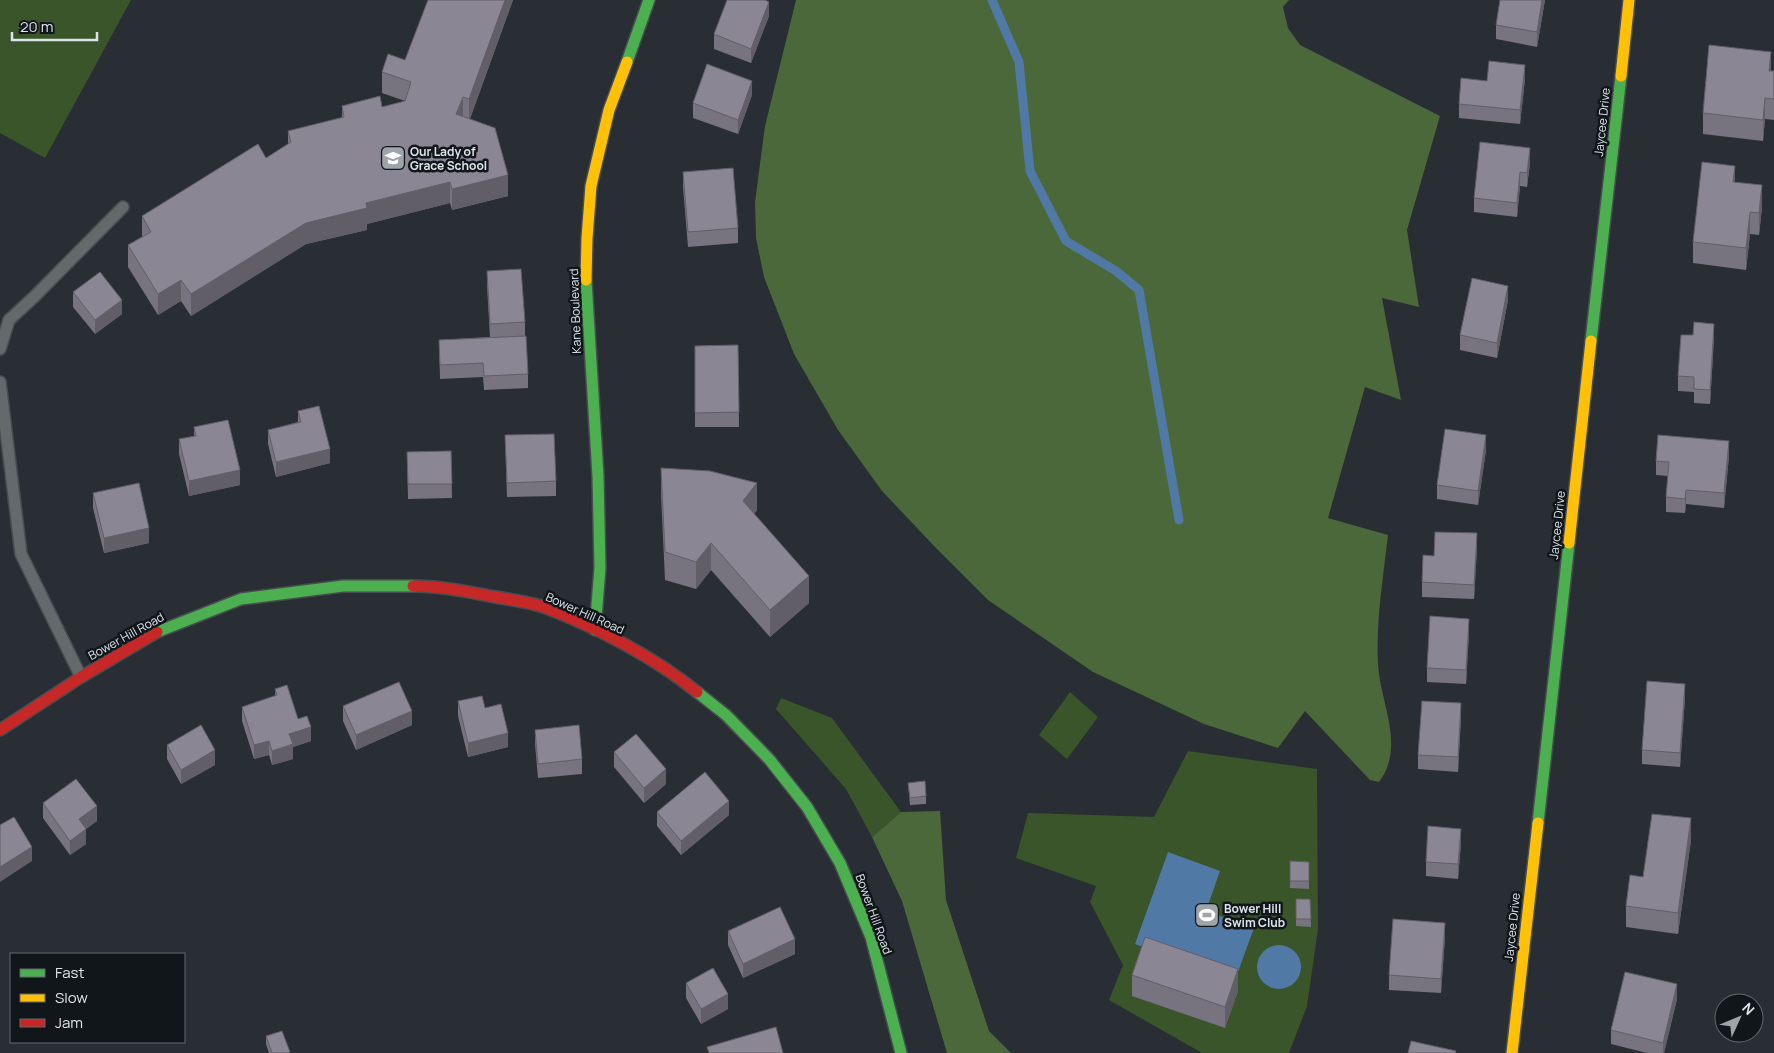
<svg xmlns="http://www.w3.org/2000/svg" width="1774" height="1053" font-family="Manrope,sans-serif">
	<style>
		.green { fill: #395529 }
		.forest { fill: #4a6839 }
		.water { fill: #5179a6 }
		.lines { fill: none; stroke-linecap: round; stroke-linejoin: round }
		.stream { stroke: #5179a6; stroke-width: 9 }
		.lane-casing { stroke: #464c50; stroke-width: 14 }
		.fast-casing { stroke: #464c50; stroke-width: 14 }
		.slow-casing { stroke: #464c50; stroke-width: 14 }
		.jam-casing { stroke: #464c50; stroke-width: 14 }
		.lane { stroke: #64696c; stroke-width: 11 }
		.fast { stroke: #4caf50; stroke-width: 11 }
		.slow { stroke: #ffc107; stroke-width: 11 }
		.jam { stroke: #c62828; stroke-width: 11 }
		.wall { fill: #77737f }
		.shaded-wall { fill: #615e68 }
		.building { fill: #8a8694; stroke: #615e68 }
		.labels { text-anchor: middle; dominant-baseline: central; stroke-width: 5; stroke-linejoin: round; paint-order: stroke }
		.street-label { font-size: 12px; fill: #dde4ea; stroke: #11161a }
		.poi-label { font-size: 12px; font-weight: bold; fill: #dde4ea; stroke: #11161a; text-anchor: start }
	</style>
	<rect width="100%" height="100%" fill="#282e33"/>
	<!-- green -->
	<path class="green" d="M0,0H131L45,158L0,133Z
		M1070,692L1098,717L1067,759L1039,735Z
		M781,698L832,718L901,812L872,837L846,789L776,709Z
		M1188,751L1317,769L1318,929L1307,1006L1289,1053H1202L1109,1000L1123,965L1090,902L1096,886L1016,858L1028,813L1154,817Z"/>
	<!-- forest -->
	<path class="forest" d="M796,0H1289L1283,7L1288,28L1300,45L1440,116L1407,230L1419,307L1382,298L1401,400L1365,387L1328,518L1388,535C1383,578 1376,621 1378,664C1380,703 1406,746 1379,782L1370,780L1305,711L1278,748L1204,724L1093,672L988,600L935,547L882,491L838,430L794,354L764,277L756,238L755,202L765,126Z
		M940,811L946,900L989,1031L1011,1053H947L902,901L872,837L901,812Z"/>
	<!-- water -->
	<path class="water" d="M1168,852L1220,871L1206,911L1254,928L1235,980L1135,944Z
		M1257 967a22 22 0 1 1 44 0a22 22 0 1 1-44 0Z"/>
	<g class="lines">
		<!-- stream -->
		<path class="stream" d="M992,0L1019,62L1030,171L1066,241L1116,271L1139,290L1179,520"/>
		<defs>
			<path id="lane" d="M0,349L9,320L35,296L123,207
				M0,382L21,554L81,677"/>
			<path id="fast" d="M627,62L649,0
				M586,280L598,476L600,568L595,630
				M1591,341L1621,76
				M157,632L241,599L343,586H413
				M697,692L726,715L769,759L807,807L840,863L871,937L901,1053
				M1538,823L1569,543"/>
			<path id="slow" d="M1621,76L1629,0
				M586,280L587,238L591,186L609,110L627,62
				M1569,543L1591,341
				M1512,1053L1538,823"/>
			<path id="jam" d="M413,586C441,586 468,592 496,597C512,600 529,602 544,607C596,627 654,657 697,692
				M0,730L81,677L157,632"/>
		</defs>
		<!-- lane casing -->
		<use href="#lane" class="lane-casing"/>
		<!-- fast casing -->
		<use href="#fast" class="fast-casing"/>
		<!-- slow casing -->
		<use href="#slow" class="slow-casing"/>
		<!-- jam casing -->
		<use href="#jam" class="jam-casing"/>
		<!-- lane -->
		<use href="#lane" class="lane"/>
		<!-- fast -->
		<use href="#fast" class="fast"/>
		<!-- slow -->
		<use href="#slow" class="slow"/>
		<!-- jam -->
		<use href="#jam" class="jam"/>
	</g>
	<!-- wall -->
	<path class="wall" d="M428,0H513L470,119L508,196L452,210L450,203L367,224V230L306,244L191,316L181,301L158,315L128,267V245L142,237V216L266,158L288,144V131L342,118V106L382,107L405,101L382,93V72L405,60Z
		M1545,0L1537,47L1496,39V25Z
		M769,16L751,63L714,49V34Z
		M1771,71H1774V120L1765,119L1763,141L1703,134V113Z
		M1525,79L1520,124L1459,118V104L1487,81Z
		M752,95L738,134L693,118V103Z
		M1530,163L1527,187L1520,186L1517,217L1474,212V198Z
		M683,172L738,228V243L688,247L683,187Z
		M1735,182L1762,207L1759,235L1750,234L1746,270L1693,263V242Z
		M487,271L525,322V336L528,374V388L484,390L483,377L440,379L439,340L490,337L487,286Z
		M73,292L122,314L95,334L73,307Z
		M1508,300L1497,358L1460,350V335Z
		M1714,338L1710,404L1694,403V392L1678,391V376Z
		M738,345L739,427H695V346Z
		M298,411L330,463L276,477L268,444V430L298,422Z
		M194,427L240,485L189,496L179,454V439L194,436Z
		M505,435L556,481V496L507,497Z
		M1486,450L1478,505L1437,499V485Z
		M451,451L452,498L408,499L407,452Z
		M1729,456L1724,508L1686,504L1685,513L1666,512V497L1668,476L1656,475V461Z
		M661,468L757,510L754,514L809,603L770,637L711,570L696,589L665,580L661,495Z
		M93,493L149,543L104,553L93,508Z
		M1477,548L1474,599L1422,597V582L1434,556Z
		M1469,633L1466,684L1427,682V668Z
		M275,689L298,719L311,741L293,747V759L272,765L269,755L254,759L242,721V707L275,696Z
		M1685,698L1680,767L1642,764V750Z
		M458,701L485,708L508,747L468,757L458,716Z
		M343,706L412,725L356,750L343,721Z
		M1461,718L1458,772L1418,769V755Z
		M535,730L582,759V774L538,778L535,744Z
		M167,745L215,765L181,784L167,759Z
		M614,752L666,784L644,803L614,767Z
		M908,783L926,796V804L910,805Z
		M43,803L97,821L86,829V844L70,855L43,818Z
		M657,812L729,815L681,855L657,826Z
		M1691,840L1678,934L1626,927V906L1643,877Z
		M1461,843L1458,879L1426,876V862Z
		M1290,861L1309,862V889L1290,888Z
		M1296,899H1310L1311,927L1296,926Z
		M728,931L795,954L743,978L728,945Z
		M1445,937L1441,993L1389,990V975Z
		M1132,975L1238,991L1225,1028L1132,996Z
		M686,983L728,1009L701,1024L686,998Z
		M1677,999L1664,1053H1647L1611,1044V1030Z
		M266,1036L290,1053H269L266,1044Z"/>
	<!-- shaded-wall -->
	<path class="shaded-wall" d="M505,0H513L469,121V99Z
		M1542,0H1545L1537,47V32Z
		M769,2V16L751,63V49Z
		M1771,52V73L1769,71Z
		M1525,65V79L1520,124V110Z
		M752,81V95L738,134V120Z
		M463,97V118L456,114Z
		M1765,98V119L1763,141V120Z
		M1530,148V163L1527,187V173Z
		M1735,166V187L1733,182Z
		M1520,172V186L1517,217V203Z
		M508,175V196L452,210V189Z
		M450,182V203L367,224V230L306,244L191,316V294L306,223L366,203Z
		M1762,185V207L1759,235V213Z
		M1750,212V234L1746,270V248Z
		M181,280V301L158,315V294Z
		M1508,286V300L1497,358V343Z
		M122,300V314L95,334V320Z
		M1714,324V338L1710,404V390Z
		M1486,435V450L1478,505V491Z
		M1729,441V456L1724,508V493Z
		M330,449V463L276,477V462Z
		M240,470V485L189,496V481Z
		M757,483V510L743,528V501Z
		M1686,490V504L1685,513V499Z
		M149,528V543L104,553V538Z
		M1477,533V548L1474,599V585Z
		M711,543V570L696,589V562Z
		M809,576V603L770,637V610Z
		M1469,619V633L1466,684V670Z
		M1685,684V698L1680,767V753Z
		M1461,703V718L1458,772V757Z
		M412,711V725L356,750V735Z
		M311,727V741L293,747V759L272,765V751L289,734Z
		M508,733V747L468,757V743Z
		M269,741V755L254,759V745Z
		M215,750V765L181,784V770Z
		M666,769V784L644,803V788Z
		M729,801V815L681,855V841Z
		M97,806V821L79,833V819Z
		M1691,818V840L1678,934V913Z
		M86,829V844L70,855V841Z
		M1461,829V843L1458,879V864Z
		M32,847V861L0,882V867Z
		M1445,923V937L1441,993V979Z
		M795,939V954L743,978V964Z
		M1238,969V991L1225,1028V1007Z
		M1677,984V999L1664,1053H1663V1043Z
		M728,994V1009L701,1024V1009Z"/>
	<!-- building -->
	<path class="building" d="M428,0H505L469,99L463,97L456,114L495,128L508,175L452,189L450,182L366,203L367,208L306,223L191,294L181,280L158,294L128,245L151,232L142,216L258,144L266,158L291,142L288,131L344,117L342,106L380,96L382,107L405,101L411,82L382,72L388,54L405,60Z
		M727,0H765L769,2L751,49L714,34Z
		M1500,0H1542L1537,32L1496,25Z
		M1709,45L1771,52L1769,71H1774V99L1765,98L1763,120L1703,113Z
		M1489,61L1525,65L1520,110L1459,104L1461,78L1487,81Z
		M707,64L752,81L738,120L693,103Z
		M1480,142L1530,148L1527,173L1520,172L1517,203L1474,198Z
		M1702,162L1735,166L1733,182L1762,185L1759,213L1750,212L1746,248L1693,242Z
		M733,168L738,228L688,232L683,172Z
		M521,269L525,322L490,324L487,271Z
		M100,272L122,300L95,320L73,292Z
		M1472,278L1508,286L1497,343L1460,335Z
		M1694,322L1714,324L1710,390L1694,389V377L1678,376L1681,335H1693Z
		M526,336L528,374L484,376L483,363L440,365L439,340Z
		M738,345L739,412L695,413V346Z
		M319,406L330,449L276,462L268,430L301,422L298,411Z
		M228,420L240,470L189,481L179,439L196,436L194,427Z
		M1445,429L1486,435L1478,491L1437,485Z
		M554,434L556,481L507,483L505,435Z
		M1658,435L1729,441L1724,493L1686,490L1685,499L1666,497L1669,462L1656,461Z
		M451,451L452,484H408L407,452Z
		M661,468L710,471L757,483L743,501L809,576L770,610L711,543L696,562L665,552Z
		M139,483L149,528L104,538L93,493Z
		M1435,532L1477,533L1474,585L1422,582L1423,555L1434,556Z
		M1430,616L1469,619L1466,670L1427,668Z
		M1647,681L1685,684L1680,753L1642,750Z
		M399,682L412,711L356,735L343,706Z
		M287,685L298,719L307,716L311,727L289,734L293,744L272,751L269,741L254,745L242,707L277,695L275,689Z
		M482,696L485,708L501,704L508,733L468,743L458,701Z
		M1422,701L1461,703L1458,757L1418,755Z
		M201,725L215,750L181,770L167,745Z
		M579,725L582,759L538,764L535,730Z
		M636,734L666,769L644,788L614,752Z
		M705,772L729,801L681,841L657,812Z
		M76,779L97,806L79,819L86,829L70,841L43,803Z
		M925,781L926,796L910,798L908,783Z
		M1652,814L1691,818L1678,913L1626,906L1630,875L1643,877Z
		M14,817L32,847L0,867V825Z
		M1428,826L1461,829L1458,864L1426,862Z
		M1290,861L1309,862V881H1290Z
		M1296,899H1310L1311,919H1296Z
		M780,907L795,939L743,964L728,931Z
		M1393,919L1445,923L1441,979L1389,975Z
		M1145,937L1238,969L1225,1007L1132,975Z
		M713,968L728,994L701,1009L686,983Z
		M1625,972L1677,984L1663,1043L1611,1030Z
		M776,1027L783,1053H709L707,1047Z
		M282,1031L290,1052L287,1053H272L266,1036Z
		M1411,1041L1456,1051L1455,1053H1408Z"/>
	<!-- icons -->
	<defs>
		<symbol id="school-square" viewBox="-11 -11 22 22"><rect x="-9" y="-9" width="18" height="18" rx="4" fill="#9ea4aa" stroke="#11161a"/><path d="M0-5L7-2L0 1L-7-2ZM-4 1L0 2.5L4 1V4Q0 6-4 4Z" fill="#fff"/></symbol>
		<symbol id="stadium-square" viewBox="-11 -11 22 22"><rect x="-9" y="-9" width="18" height="18" rx="4" fill="#9ea4aa" stroke="#11161a"/><path d="M0-5a6.5 5 0 1 0 0 10a6.5 5 0 1 0 0-10ZM-3.5-1.8h7v3.6h-7Z" fill="#fff"/></symbol>
	</defs>
	<g fill-rule="evenodd">
		<use href="#school-square" x="379" y="144" width="28" height="28"/>
		<use href="#stadium-square" x="1193" y="901" width="28" height="28"/>
	</g>
	<g class="labels">
		<!-- street labels -->
		<g class="street-label">
			<text transform="translate(1602 122) rotate(-84)">Jaycee Drive</text>
			<text transform="translate(575 311) rotate(-92)">Kane Boulevard</text>
			<text transform="translate(1557 525) rotate(-84)">Jaycee Drive</text>
			<text transform="translate(585 613) rotate(24)">Bower Hill Road</text>
			<text transform="translate(126 636) rotate(-29)">Bower Hill Road</text>
			<text transform="translate(874 914) rotate(70)">Bower Hill Road</text>
			<text transform="translate(1512 927) rotate(-84)">Jaycee Drive</text>
		</g>
		<!-- poi labels -->
		<g class="poi-label">
			<text x="410" y="151">Our Lady of<tspan x="410" dy="14">Grace School</tspan></text>
			<text x="1224" y="908">Bower Hill<tspan x="1224" dy="14">Swim Club</tspan></text>
		</g>
	</g>
	<!-- legend -->
	<rect x="10" y="953" width="175" height="90" fill="#11161a" stroke="#63686d"/>
	<rect x="20" y="969" width="25" height="8" fill="#4caf50" stroke="#63686d"/>
	<text x="55" y="978" font-size="15" fill="#dde4ea">Fast</text>
	<rect x="20" y="994" width="25" height="8" fill="#ffc107" stroke="#63686d"/>
	<text x="55" y="1003" font-size="15" fill="#dde4ea">Slow</text>
	<rect x="20" y="1019" width="25" height="8" fill="#c62828" stroke="#63686d"/>
	<text x="55" y="1028" font-size="15" fill="#dde4ea">Jam</text>
	<!-- north arrow -->
	<g transform="translate(1739 1018) rotate(46)"><circle r="24" fill="#11161a" stroke="#63686d"/>
	<path d="M0-4L9 19L0 12L-9 19Z" fill="#9ea4aa"/>
	<text y="-8" font-size="14" font-weight="bold" text-anchor="middle" fill="#dde4ea">N</text>
	</g>
	<!-- scale -->
	<path d="M12 32v8h85v-8" fill="none" stroke="#dde4ea" stroke-width="2.5"/>
	<text x="20" y="32" font-size="15" fill="#dde4ea" stroke="#11161a" stroke-width="4" paint-order="stroke">20 m</text>
</svg>
